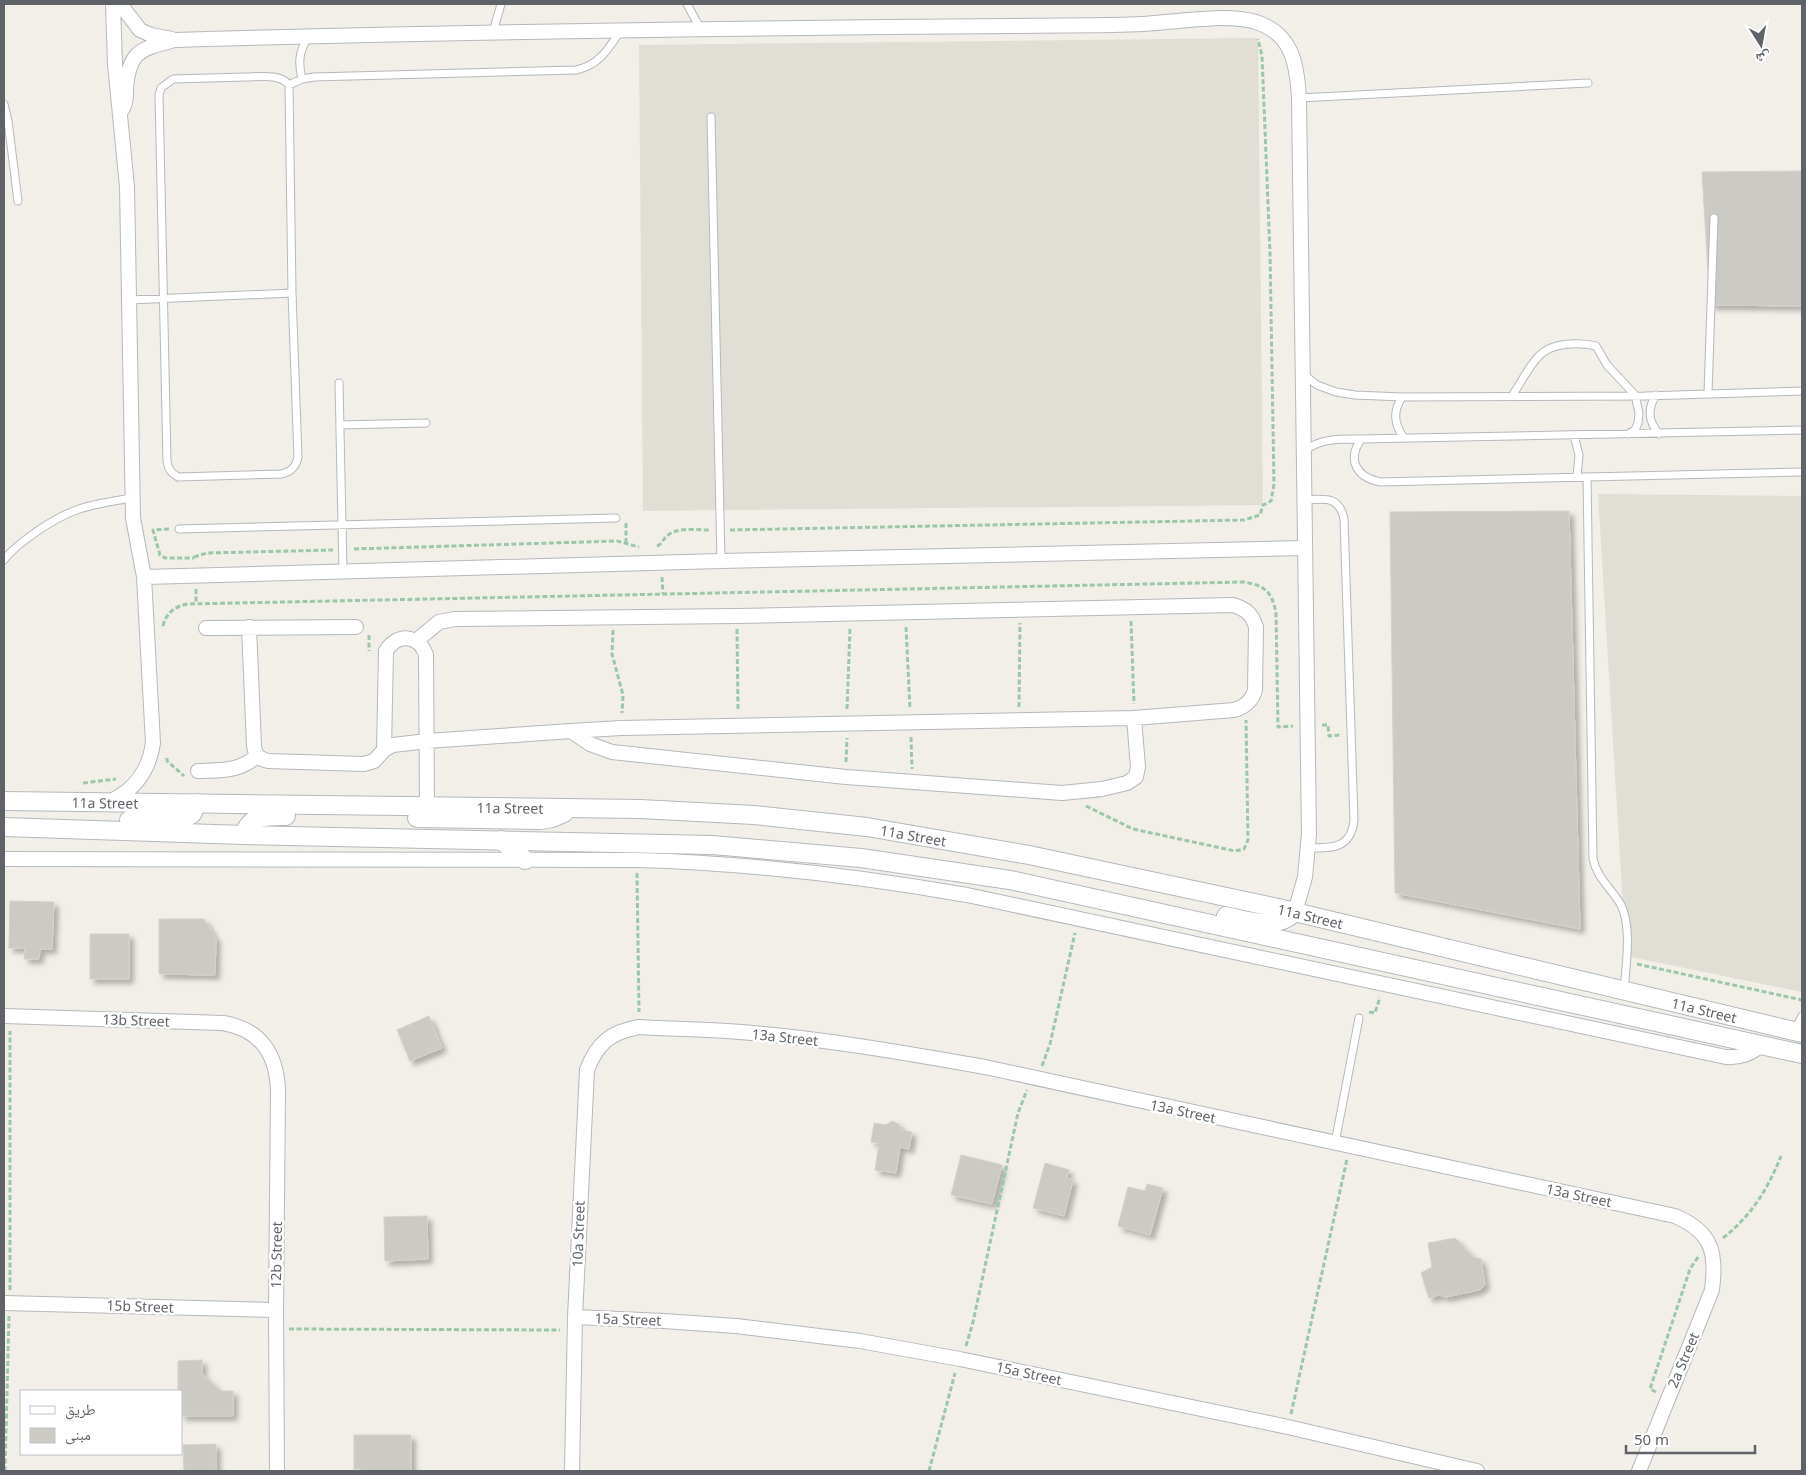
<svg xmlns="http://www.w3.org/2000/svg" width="1806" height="1475" font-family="'Noto Sans','Noto Naskh Arabic',sans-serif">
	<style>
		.education { fill: #e1ded6 }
		.building { fill: #cccac5; stroke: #d6d1c6; filter: url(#shadow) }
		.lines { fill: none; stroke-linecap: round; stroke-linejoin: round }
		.service-casing { stroke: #b5b8bc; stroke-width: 9 }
		.minor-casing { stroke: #b5b8bc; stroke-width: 16 }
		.tertiary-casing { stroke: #b5b8bc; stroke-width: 20 }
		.path { stroke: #9cc7a9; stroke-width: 3; stroke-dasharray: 5 2.5; stroke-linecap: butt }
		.service { stroke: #fff; stroke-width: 7 }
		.minor { stroke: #fff; stroke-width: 14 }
		.tertiary { stroke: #fff; stroke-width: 18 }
		.labels { text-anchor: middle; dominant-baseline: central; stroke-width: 5; stroke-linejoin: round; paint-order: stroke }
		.street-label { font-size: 14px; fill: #5f6368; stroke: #fff }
	</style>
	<defs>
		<filter id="shadow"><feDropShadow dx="4.5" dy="4.5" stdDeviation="2.5" flood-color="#0004"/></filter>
	</defs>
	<rect width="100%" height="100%" fill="#f1efe8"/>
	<!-- education -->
	<path class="education" d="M1258,38L1263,505L643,511L639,45Z
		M1598,494L1802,496V992L1626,956Z"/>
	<!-- building -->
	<path class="building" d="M1802,171V306L1710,305L1702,172Z
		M1569,511L1580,929L1395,893L1390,512Z
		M10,901L54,902L52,949H40L39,959H24L25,948H9Z
		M159,919H204L216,939L215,975L159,974Z
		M90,934H129V979H90Z
		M429,1016L442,1048L410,1061L397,1030Z
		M892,1121L899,1124L901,1130L912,1132L909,1149L900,1147L896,1173L875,1170L879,1143L871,1142L874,1123L886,1125Z
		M961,1155L1002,1165L992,1204L951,1195Z
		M1045,1163L1069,1170L1066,1178L1073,1180L1064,1216L1033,1208Z
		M1147,1184L1163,1188L1150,1235L1118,1226L1128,1187L1145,1191Z
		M427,1216L428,1259L385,1261L384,1217Z
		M1455,1238L1473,1257L1481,1259L1485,1285L1479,1290L1446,1297L1439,1295L1429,1298L1421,1273L1432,1267L1428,1243Z
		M202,1360V1374L221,1391H233V1416H181V1391H178V1361Z
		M354,1435H411V1471H365V1469H354Z
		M216,1444V1471H184L183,1445Z"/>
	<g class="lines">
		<defs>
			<path id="service" d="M687,4L700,28
				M493,32L501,4
				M245,77C259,77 280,73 289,85L292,293L298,457C296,467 291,472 281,474L178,477C171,473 168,469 167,461L159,95L161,88L173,79Z
				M302,79C298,63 299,51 308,37
				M289,85L302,79L314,77L576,70C600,65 608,49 621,30
				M1299,98L1588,83
				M4,104L8,121L18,201
				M711,117L721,561
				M129,300L292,293
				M1303,374L1317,385L1336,392L1355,395L1402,397L1645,396L1802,391
				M339,383L343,571
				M1708,393L1714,218
				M1656,395C1647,409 1648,421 1659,434
				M1512,396C1521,383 1528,367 1539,356C1551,342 1580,342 1596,346L1607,365L1635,395L1639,413L1638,423L1635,430L1628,434
				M1402,397C1393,411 1394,423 1403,437
				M340,425L426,423
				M1574,435L1579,455L1577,477
				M1361,439C1347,460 1356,477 1380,482L1802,472
				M1305,451C1319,438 1342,439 1361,439L1802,430
				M1587,477L1593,859C1597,878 1612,889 1621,905C1632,927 1626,966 1624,990
				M1304,500C1324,499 1339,495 1344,519L1354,820C1351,849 1332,848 1308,848
				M179,529L616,518
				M4,560C10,551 20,544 29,537C67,509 86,505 132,498
				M1795,1030L1802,1016
				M1335,1143L1359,1018"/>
			<path id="minor" d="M120,4L140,30L151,35L172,39
				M121,111C126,105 126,97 126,89C129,50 141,49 175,40C455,32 734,28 1014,26C1058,25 1101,26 1144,24C1177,22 1225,13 1256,22C1293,34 1297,65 1299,98L1309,834L1305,877L1295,912
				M144,577L721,561L1304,548
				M249,627L254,746C255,755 259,759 268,761L364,764L374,761L384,750L393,745L427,741L571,731L621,728L1134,718L1234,710C1245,707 1252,701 1255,690L1256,627C1252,614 1246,609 1233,605L737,616L455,619L439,622L416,641
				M206,628L356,627
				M571,731L590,744L612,752L846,777L1062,793L1102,789L1127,783L1136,777L1138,767L1134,718
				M384,750L386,651C397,633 419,634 426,655L427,806
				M198,771C220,770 239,772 257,756
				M109,802C135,790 149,771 153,743L144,577L133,518L127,187L115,64L113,4
				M4,859L637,860C748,863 857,876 967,895L1726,1057C1740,1058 1750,1054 1762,1045
				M4,1016L223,1023C261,1029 277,1055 278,1091L276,1310L277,1471
				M4,1303L276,1310
				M575,1317L664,1321L736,1326L860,1341L960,1359L1288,1427L1477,1471
				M572,1471L575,1317L587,1070C597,1043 611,1032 639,1027C668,1029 698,1029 727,1031C814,1037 900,1052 985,1067L1675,1216C1712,1232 1717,1252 1712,1290L1639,1471"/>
			<g id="tertiary">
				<path id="s1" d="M4,801L640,809L754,815L867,827L1029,855L1278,908L1802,1033"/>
				<path d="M417,818L540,820L552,818L564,813"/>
				<path d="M129,820H182L192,814L197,803"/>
				<path d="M4,827L244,835L712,845L861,858L1010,880L1802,1054"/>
				<path d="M244,835C250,814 267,816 286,816"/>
				<path d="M501,840L525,860"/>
				<path d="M1226,916C1250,921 1275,931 1295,912"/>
			</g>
		</defs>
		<!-- service casing -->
		<use href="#service" class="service-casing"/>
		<!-- minor casing -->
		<use href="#minor" class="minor-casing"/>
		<!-- tertiary casing -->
		<use href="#tertiary" class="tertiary-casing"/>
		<!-- path -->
		<path class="path" d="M626,523V543
			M169,529L153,530L160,555L165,558H194
			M730,530L1244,520L1260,515L1263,505L1271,501L1274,484L1270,253L1262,56L1258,39
			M657,546C663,544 663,538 668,535C678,527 697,530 709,530
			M354,549L617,541L639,547
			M194,557L207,553L333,550
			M662,577L663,594
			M196,589V603
			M1131,621L1134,704
			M163,626C166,613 175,606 188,604L1243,582C1265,585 1272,592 1276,613L1278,727L1293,726
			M906,627L910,709
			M737,629L738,710
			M613,630L612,654L623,695L622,713
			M369,635V651
			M1019,707L1020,623
			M847,709L850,628
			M1322,725H1328L1329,736L1340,735
			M911,737L912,769
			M167,758V761L184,776
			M846,762L847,738
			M83,783L116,779
			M1086,806L1133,829L1235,851L1244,849L1248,840L1246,720
			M637,873L639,1012
			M1637,964L1802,1000
			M1369,1012L1375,1013L1380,997
			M1042,1066L1050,1044L1075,933
			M1723,1238C1751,1216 1768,1189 1781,1156
			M10,1290V1031
			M289,1329L560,1330
			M966,1346L973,1322L1018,1113L1027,1090
			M1656,1392L1650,1389L1690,1269L1698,1257
			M1291,1414L1347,1159
			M5,1471L9,1316
			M929,1471L955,1373"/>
		<!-- service -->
		<use href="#service" class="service"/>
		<!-- minor -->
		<use href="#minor" class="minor"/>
		<!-- tertiary -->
		<use href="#tertiary" class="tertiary"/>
	</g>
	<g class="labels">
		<!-- street labels -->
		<g class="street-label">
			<text stroke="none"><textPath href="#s1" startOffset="101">11a Street</textPath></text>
			<text stroke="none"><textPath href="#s1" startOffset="506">11a Street</textPath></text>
			<text stroke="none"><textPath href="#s1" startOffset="911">11a Street</textPath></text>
			<text stroke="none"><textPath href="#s1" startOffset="1316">11a Street</textPath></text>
			<text stroke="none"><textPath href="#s1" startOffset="1721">11a Street</textPath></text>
			<text transform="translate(136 1020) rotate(2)">13b Street</text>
			<text transform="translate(785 1037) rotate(6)">13a Street</text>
			<text transform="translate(1183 1111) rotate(12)">13a Street</text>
			<text transform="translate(1579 1195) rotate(12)">13a Street</text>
			<text transform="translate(578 1234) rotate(-88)">10a Street</text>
			<text transform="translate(276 1255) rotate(-89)">12b Street</text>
			<text transform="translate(140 1306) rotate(2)">15b Street</text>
			<text transform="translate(628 1319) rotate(2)">15a Street</text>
			<text transform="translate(1683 1360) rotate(-67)">2a Street</text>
			<text transform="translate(1029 1373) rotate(12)">15a Street</text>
		</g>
	</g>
	<!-- border -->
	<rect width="1806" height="1475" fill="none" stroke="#5f6368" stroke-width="10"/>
	<!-- legend -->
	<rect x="20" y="1390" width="162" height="65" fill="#ffffff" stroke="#bfc1c3"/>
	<rect x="30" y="1406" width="25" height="8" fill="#ffffff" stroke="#bfc1c3"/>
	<text x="65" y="1415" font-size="15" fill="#5f6368">طريق</text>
	<rect x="30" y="1428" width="25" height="15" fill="#cccac5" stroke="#bfc1c3"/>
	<text x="65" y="1440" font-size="15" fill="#5f6368">مبنى</text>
	<!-- north arrow -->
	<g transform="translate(1761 45) rotate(169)" stroke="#ffffff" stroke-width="4" paint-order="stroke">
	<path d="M0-4L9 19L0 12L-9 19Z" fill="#5f6368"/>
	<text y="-8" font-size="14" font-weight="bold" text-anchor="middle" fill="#5f6368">ش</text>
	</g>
	<!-- scale -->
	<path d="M1626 1445v8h129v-8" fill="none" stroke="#5f6368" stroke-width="2.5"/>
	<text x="1634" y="1445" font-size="15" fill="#5f6368" stroke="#ffffff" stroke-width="4" paint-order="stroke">50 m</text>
</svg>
